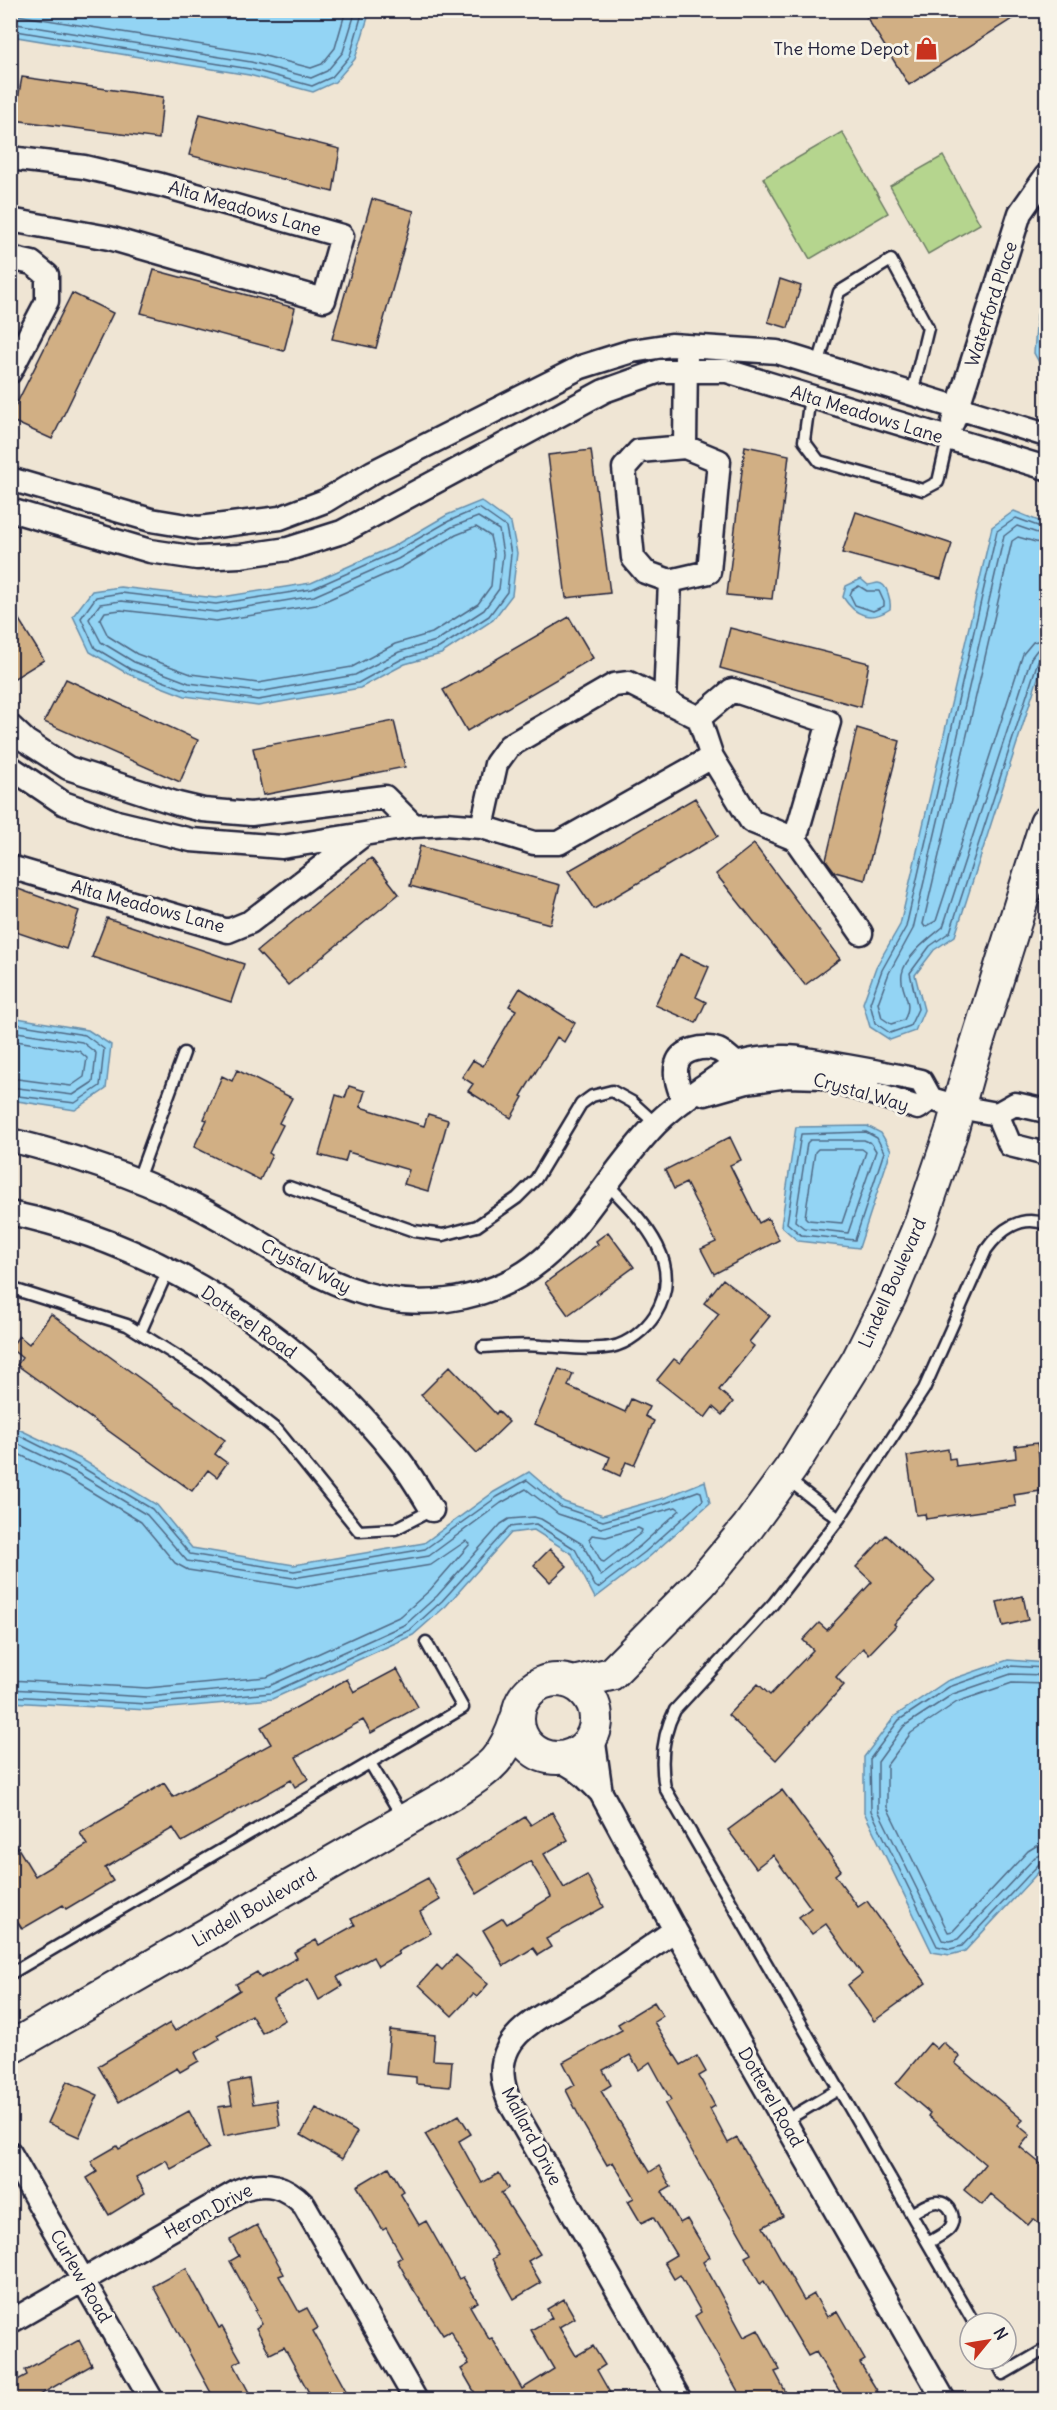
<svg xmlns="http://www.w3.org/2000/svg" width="1057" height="2410" font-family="Delius,sans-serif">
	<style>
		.green { fill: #b5d58e; stroke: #6c7c64; stroke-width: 1.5 }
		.water { fill: #93d4f4; stroke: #668daa; stroke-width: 1.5 }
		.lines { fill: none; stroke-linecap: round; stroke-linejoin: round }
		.shore { stroke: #4f6985; stroke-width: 1.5 }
		.building { fill: #d1af84; stroke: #22223b; stroke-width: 1.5 }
		.lane-casing { stroke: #22223b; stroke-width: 15 }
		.street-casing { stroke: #22223b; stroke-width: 27 }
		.secondary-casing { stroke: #22223b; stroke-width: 36 }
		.lane { stroke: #f7f3e8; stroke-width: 10 }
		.street { stroke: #f7f3e8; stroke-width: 22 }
		.secondary { stroke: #f7f3e8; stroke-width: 32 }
		.labels { text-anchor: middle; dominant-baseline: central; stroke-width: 6; stroke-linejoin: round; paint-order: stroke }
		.poi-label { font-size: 18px; fill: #22223b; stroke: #f7f3e8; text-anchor: end }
		.street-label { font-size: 18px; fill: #22223b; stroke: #f7f3e8 }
	</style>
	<rect width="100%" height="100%" fill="#efe5d4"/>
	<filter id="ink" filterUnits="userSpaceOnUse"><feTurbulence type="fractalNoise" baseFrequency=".0167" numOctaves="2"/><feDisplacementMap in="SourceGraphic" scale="12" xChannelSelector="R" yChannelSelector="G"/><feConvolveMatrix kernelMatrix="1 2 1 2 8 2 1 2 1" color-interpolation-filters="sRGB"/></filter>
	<g filter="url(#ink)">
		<!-- green -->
		<path class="green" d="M842,132L888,213L810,259L763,178Z
			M943,156L980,224L928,254L890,186Z"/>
		<!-- water -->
		<path class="water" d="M10,11L11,10L370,11L355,59L335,82L313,92L249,75L11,36Z
			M1046,289V375L1034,353L1037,315Z
			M481,501L511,523L517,553L512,595L493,620L441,654L405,664L360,688L258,706L185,696L128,674L90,652L73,616L92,591L120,587L216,598L311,583L392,547L447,515Z
			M1014,511L1046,524V653L955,936L934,950L915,975L924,1010L915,1031L890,1040L870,1027L863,1003L876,967L900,925L992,527Z
			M861,579L868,585C872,585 875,583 878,583C888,583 891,603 890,609C871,622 855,616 843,597L846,586Z
			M11,1017L88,1030L111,1045L106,1089L75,1110L11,1100Z
			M867,1126L881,1133L891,1150L859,1248L798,1241L781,1226L796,1127Z
			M10,1425L81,1459L157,1505L192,1548L294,1565L424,1543L494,1492L529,1472L564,1502L603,1515L664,1498L705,1481L710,1503L649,1557L595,1598L572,1554L534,1530L511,1533L446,1606L413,1635L272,1699L147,1710L11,1702Z
			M1008,1660L1046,1663V1864L965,1951L950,1955L932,1952L864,1812V1757L895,1716L947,1681Z"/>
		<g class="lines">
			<!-- shore -->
			<path class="shore" d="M10,14L253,53L311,68L322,64L335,48L346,10
				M10,23L251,62L311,78L327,71L343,52L356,10
				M10,30L250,69L312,86L332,77L350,56L363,10
				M479,508L506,527L511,554L507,592L489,616L439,648L402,659L358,683L258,700L187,690L130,669L95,648L81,618L96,597L121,593L216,604L312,589L395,552L449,521Z
				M478,517L499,530L503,554L499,589L484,610L436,641L399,652L355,675L258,692L189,683L134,662L101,642L89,619L100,604L121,601L216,612L314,596L398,559L452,527Z
				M476,527L490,536L494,554L491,586L478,604L432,633L395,644L352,667L258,683L191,674L137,654L108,636L100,620L105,612L121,610L216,621L316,605L402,567L456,535Z
				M1046,529L1016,518L997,531L906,927L882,970L870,1003L875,1023L890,1033L910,1026L918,1009L910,973L930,946L950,932L1038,661L1041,656H1046
				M1046,536L1017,526L1004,536L913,929L889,973L878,1003L882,1018L891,1024L904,1020C915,1000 899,992 902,974C905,956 931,937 943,927L1031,658L1037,650L1046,648
				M1046,545L1018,537L1012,541L923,924L925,927L936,921L1023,654L1033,642L1046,639
				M859,586L867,591H879L884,602V606L873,611L855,605L850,595L852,590Z
				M10,1023L85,1035L104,1049L100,1086L75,1103L10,1095
				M10,1031L82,1042L96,1053L93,1082L73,1095L10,1087
				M10,1040L79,1051L87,1058L84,1077L71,1086L10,1078
				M866,1132L877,1138L884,1152L855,1240L801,1235L787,1223L801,1134Z
				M810,1140H864L871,1143L876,1151L848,1233L804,1228L795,1221L807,1143Z
				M818,1149H862L866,1152L842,1223L808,1220L805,1217L815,1152Z
				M10,1431L78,1465L152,1509L190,1554L294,1571L425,1549L497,1497L527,1480L561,1507L603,1521L666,1503L698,1491L701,1492L703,1500L645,1552L598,1588L595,1586L575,1549L536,1524L509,1527L442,1601L410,1630L271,1693L147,1704L10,1696
				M10,1440L74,1471L147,1515L187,1561L293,1578L429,1556L501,1503L526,1489L558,1514L601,1528L676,1507L680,1510L640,1546L601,1576L582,1544L541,1519L534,1517L509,1519L501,1524L437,1596L406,1624L269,1686L147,1697L10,1689
				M10,1450L70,1479L141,1522L175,1563L188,1570L297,1587L431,1565L466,1541L470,1544L430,1590L401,1616L267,1677L147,1688L10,1680
				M638,1528L642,1530L641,1533L604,1562L601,1561L589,1539L592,1535L606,1537Z
				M1046,1668L1009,1666L949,1687L899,1720L870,1759L871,1811L937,1946L950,1949L962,1946L1040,1863L1046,1861
				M1046,1675L1011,1674L953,1694L904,1726L878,1762V1810L942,1940L950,1941L958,1939L1035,1857L1046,1853
				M1046,1684L1012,1683L957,1702L911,1733L887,1765V1807L948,1932L953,1931L1028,1851L1036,1846L1046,1844"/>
		</g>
		<!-- building -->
		<path class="building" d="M862,10H1026L909,85Z
			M22,77L163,97L159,139L14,120Z
			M200,114L340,149L333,192L189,155Z
			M372,199L414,211L376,348L332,339Z
			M154,270L295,308L284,351L141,313Z
			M780,279L801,286L788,328L768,322Z
			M72,293L113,313L52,439L10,420V417Z
			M745,446L789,455L772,599L727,595Z
			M591,450L610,593L566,598L548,455Z
			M856,512L952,544L941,579L842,553Z
			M10,605L44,660L10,681Z
			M569,617L593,658L467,731L443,690Z
			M730,628L869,663L861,707L720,668Z
			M66,679L198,740L180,782L44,722Z
			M394,721L405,767L263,795L253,748Z
			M857,728L900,741L865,880L835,872L826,860Z
			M695,798L718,836L594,909L568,871Z
			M754,844L840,959L805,985L716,874Z
			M420,846L560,885L550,924L410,886Z
			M371,858L399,894L288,985L257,951Z
			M10,886L79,911L66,949L10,930Z
			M107,918L244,964L231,1002L92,957Z
			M680,954L709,967L696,997L706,1002L696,1023L655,1005Z
			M520,988L575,1023L564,1042L557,1037L521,1096L523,1097L511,1118L468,1091L473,1084L462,1077L473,1060L483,1066L516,1010L509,1006Z
			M237,1070L292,1098L279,1123L283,1125L269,1153L272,1155L260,1180L194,1147L207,1120L204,1119L222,1076L232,1081Z
			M349,1086L365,1091L360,1107L424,1126L428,1114L448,1120L428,1191L404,1184L409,1170L348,1152L345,1162L319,1155L336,1095L345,1098Z
			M730,1137L741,1160L730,1165L759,1223L768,1218L779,1240L714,1274L701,1249L716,1242L686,1183L674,1189L665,1170Z
			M608,1232L634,1267L568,1315L545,1283L598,1244L596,1241Z
			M723,1279L770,1316L749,1342L754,1346L719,1390L733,1402L722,1415L713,1407L705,1418L657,1380L674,1359L680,1363L719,1314L704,1303Z
			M51,1314L225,1440L215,1454L227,1463L217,1477L208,1470L192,1491L17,1365L22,1358L10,1348L19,1336L29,1344Z
			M450,1366L496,1414L498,1411L509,1422L477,1453L421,1395Z
			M559,1369L573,1374L568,1386L625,1412L631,1399L649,1407L645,1416L654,1421L634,1465L626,1462L620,1476L605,1469L610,1457L535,1424Z
			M1037,1443L1040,1460L1047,1458V1490L1014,1495L1016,1506L926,1519L925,1514L916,1515L907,1456L948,1449L949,1459L955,1458L956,1466L1016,1458L1015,1446Z
			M886,1535L935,1581L894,1624L896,1626L869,1654L863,1648L836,1677L844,1685L776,1760L728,1715L758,1684L770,1695L813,1650L803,1640L819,1623L827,1630L872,1582L856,1567Z
			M550,1549L567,1566L550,1582L534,1565Z
			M1023,1596L1028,1620L1003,1626L997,1602Z
			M397,1669L418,1707L371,1733L363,1720L296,1757L308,1779L295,1787L291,1780L182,1842L173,1828L105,1868L113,1881L66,1909L63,1905L22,1929L10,1910V1835L35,1876L87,1845L80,1833L164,1783L173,1797L271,1744L261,1727L347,1679L354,1692Z
			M782,1790L841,1870L835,1875L858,1907L867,1901L926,1983L874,2021L848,1985L862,1974L826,1924L812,1934L799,1917L811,1908L773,1855L756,1868L728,1830Z
			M552,1812L568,1840L544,1854L547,1859L564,1888L587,1875L604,1907L546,1939L551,1947L538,1955L533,1948L504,1966L483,1930L503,1918L507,1924L551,1897L548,1890L530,1861L477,1894L456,1860L525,1817L531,1825Z
			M428,1878L440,1900L420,1912L431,1933L397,1952L399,1954L378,1966L373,1957L337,1977L342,1986L319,2000L308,1979L273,1999L285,2020L262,2033L251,2015L217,2035L219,2039L195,2053L199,2061L180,2072L177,2068L119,2102L98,2066L170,2023L175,2031L240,1990L236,1984L257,1972L261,1978L297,1958L294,1952L316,1940L319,1945L355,1925L351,1919Z
			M456,1955L488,1984L477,1997L473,1994L452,2016L419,1985L437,1965L442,1970Z
			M654,2002L663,2016L654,2022L681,2065L697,2056L706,2072L699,2076L715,2106L710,2109L728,2143L737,2138L783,2216L763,2227L804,2300L814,2294L827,2317L837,2311L865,2360L860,2363L878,2392L866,2400H845L816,2352L808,2356L764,2281L760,2284L745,2257L751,2254L665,2104L671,2100L650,2062L639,2070L630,2055L603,2070L611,2085L601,2091L650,2172L659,2166L671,2187L662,2192L680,2223L687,2219L710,2257L703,2262L744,2337L758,2330L780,2370L775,2372L790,2400H743L695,2316L701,2312L680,2275L674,2279L664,2262L676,2255L653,2217L641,2223L628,2201L634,2198L613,2162L607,2165L583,2124L566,2090L575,2085L563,2062L622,2030L618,2024Z
			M390,2030L435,2035L433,2060L452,2061L450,2087L416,2084V2077L386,2074Z
			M943,2042L960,2057L955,2063L1023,2120L1018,2125L1030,2135L1020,2147L1047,2169V2230L1033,2219L1028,2225L991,2194L982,2205L964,2190L985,2164L928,2116L930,2113L896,2084L930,2043L937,2049Z
			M249,2079L253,2104L276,2100L280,2126L224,2136L218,2107L232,2105L228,2083Z
			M67,2081L98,2095L79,2137L48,2123Z
			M316,2108L357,2132L342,2159L301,2135Z
			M189,2111L209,2148L171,2169L166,2160L136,2177L145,2193L109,2215L87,2178L97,2172L91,2161L117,2146L119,2149Z
			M459,2115L471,2134L459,2141L482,2183L499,2173L508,2188L501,2193L540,2254L528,2261L541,2283L514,2299L492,2259L498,2255L425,2134Z
			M389,2167L403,2191L400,2193L419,2225L426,2221L459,2279L463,2277L478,2302L470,2306L489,2339L492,2338L522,2389L554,2369L531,2330L552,2318L547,2309L564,2299L575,2318L559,2327L576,2356L593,2346L605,2365L597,2370L614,2400H479L461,2369L469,2364L450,2331L443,2335L413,2289L397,2260L402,2257L386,2228L383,2230L357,2186Z
			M257,2225L284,2274L279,2276L299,2312L307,2308L318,2328L313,2331L351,2400H313L284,2347L270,2354L256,2328L262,2324L255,2311L257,2310L230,2261L239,2256L230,2240Z
			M186,2268L219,2328L222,2327L241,2360L234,2364L253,2400H215L153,2286Z
			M79,2340L92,2365L31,2400H10V2384L27,2375L25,2370Z"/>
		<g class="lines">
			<defs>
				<path id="lane" d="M818,365L839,292L891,260L928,328L912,394
					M810,396L804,441L819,461L923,490L938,482L948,438
					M138,1179L184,1053
					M289,1187L414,1231L443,1235L477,1226L517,1198L536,1179L581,1104L592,1096L612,1091L632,1102L656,1124
					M10,1288L127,1325L206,1374L278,1431L359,1531L395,1529L432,1510
					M140,1333L168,1270
					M483,1347C502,1346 523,1344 542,1346C565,1347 588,1351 611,1347C628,1344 646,1329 655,1315C687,1263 642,1220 608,1185
					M787,1479L839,1519
					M370,1763L403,1818
					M10,1974L463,1708L426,1642
					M785,2121L839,2089
					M911,2214C918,2210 928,2202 937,2202C951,2202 958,2220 948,2230C943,2235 934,2239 928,2243
					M974,2323L665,1788C660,1760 662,1735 675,1710L773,1604L839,1519L924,1389L986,1250C1000,1230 1021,1214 1046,1224
					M995,2359L1003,2374L1046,2349"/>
				<path id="street" d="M10,158L84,167L161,185L342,236L324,300L109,238L10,220
					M10,258L32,263L47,275V301L10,372
					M953,422L1020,213L1046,176
					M685,447L686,356
					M10,479L151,520L199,528L280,518L325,501L373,472L581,367L632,351L671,345L777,352L1046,435
					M10,510L150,551L197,558L240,556L288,549L342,532L604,391L660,371H727L1046,468
					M665,701L670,581L645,572L633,558L624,468L639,451L685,447L719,461L709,572L670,581
					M10,726L26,741L68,768L178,804L203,810L251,814L385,797L414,826
					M10,767L63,803L117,822L191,840L282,847L414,826L445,824L482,827L534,843H559L712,757
					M482,827L496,764L509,746L614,685L629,683L699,718L712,757L751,821L795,839L829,722L732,690L699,718
					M795,839L861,933
					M10,867L228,931L250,922L363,835
					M705,1094L747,1082L788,1076L822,1077L918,1108L931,1099
					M683,1101C680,1089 673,1076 677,1064C681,1049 705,1045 718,1050C725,1053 731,1060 737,1064
					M997,1114L1010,1145L1046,1154
					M10,1140C72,1155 131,1175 188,1202C274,1243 345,1314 447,1300C563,1285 586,1196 656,1124C670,1110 685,1099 701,1088C712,1081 724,1071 736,1065C748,1059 769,1058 782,1057C795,1056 810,1060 823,1062C856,1068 889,1073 921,1081L931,1099L959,1107L997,1114L1015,1104L1046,1111
					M10,1213C161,1244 302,1337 397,1457C410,1473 421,1492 432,1510
					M593,1736L601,1793
					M556,1759C576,1766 587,1778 601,1793L675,1930L944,2400
					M675,1930C648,1949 620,1968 592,1987C567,2003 521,2021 508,2048C499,2066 502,2083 509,2101L680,2400
					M10,2153L152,2400
					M10,2322L240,2190C266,2180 285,2185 304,2205L416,2400"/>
				<path id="secondary" d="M518 1719a39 39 0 1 1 78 0a39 39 0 1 1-78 0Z
					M573,1683L611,1674L701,1583L748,1527L791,1468L858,1360L891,1294L919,1227L951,1133L968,1072L1046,823
					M10,2048L454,1792C490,1768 503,1761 517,1718"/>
			</defs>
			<!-- lane casing -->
			<use href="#lane" class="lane-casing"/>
			<!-- street casing -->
			<use href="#street" class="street-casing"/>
			<!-- secondary casing -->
			<use href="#secondary" class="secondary-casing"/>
			<!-- lane -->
			<use href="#lane" class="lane"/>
			<!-- street -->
			<use href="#street" class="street"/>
			<!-- secondary -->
			<use href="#secondary" class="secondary"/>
		</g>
	</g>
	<!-- icons -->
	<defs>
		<symbol id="shop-bare" viewBox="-9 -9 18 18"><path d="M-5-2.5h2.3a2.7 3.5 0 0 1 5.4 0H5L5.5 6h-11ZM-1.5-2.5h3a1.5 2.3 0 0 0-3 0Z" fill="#c8321e" stroke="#f7f3e8" stroke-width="2.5" paint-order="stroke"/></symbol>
	</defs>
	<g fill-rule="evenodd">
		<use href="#shop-bare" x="910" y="32" width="33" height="33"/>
	</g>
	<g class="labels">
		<!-- poi labels -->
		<g class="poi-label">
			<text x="909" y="48">The Home Depot</text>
		</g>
		<!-- street labels -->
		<g class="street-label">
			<text transform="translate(245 208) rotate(16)">Alta Meadows Lane</text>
			<text transform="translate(991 304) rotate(-72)">Waterford Place</text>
			<text transform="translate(867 414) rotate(17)">Alta Meadows Lane</text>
			<text transform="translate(148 906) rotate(15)">Alta Meadows Lane</text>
			<text transform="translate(861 1092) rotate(16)">Crystal Way</text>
			<text transform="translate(306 1266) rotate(27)">Crystal Way</text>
			<text transform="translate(892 1283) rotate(-66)">Lindell Boulevard</text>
			<text transform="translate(249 1322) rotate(35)">Dotterel Road</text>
			<text transform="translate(254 1907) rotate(-30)">Lindell Boulevard</text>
			<text transform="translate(771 2097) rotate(60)">Dotterel Road</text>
			<text transform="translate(532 2136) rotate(62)">Mallard Drive</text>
			<text transform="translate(208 2211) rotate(-28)">Heron Drive</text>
			<text transform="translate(81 2276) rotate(60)">Curlew Road</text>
		</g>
	</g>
	<!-- margin -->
	<rect width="1057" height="2410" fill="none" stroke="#f7f3e8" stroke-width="36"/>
	<rect x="18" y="18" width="1021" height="2374" fill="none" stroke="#22223b" stroke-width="2" filter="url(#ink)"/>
	<!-- north arrow -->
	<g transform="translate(988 2341) rotate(60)"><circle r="28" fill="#f7f3e8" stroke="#a29fa3" stroke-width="1.5"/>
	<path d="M0-4.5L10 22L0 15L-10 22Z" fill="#c8321e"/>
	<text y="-9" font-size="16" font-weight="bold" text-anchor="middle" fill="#22223b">N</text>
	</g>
</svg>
